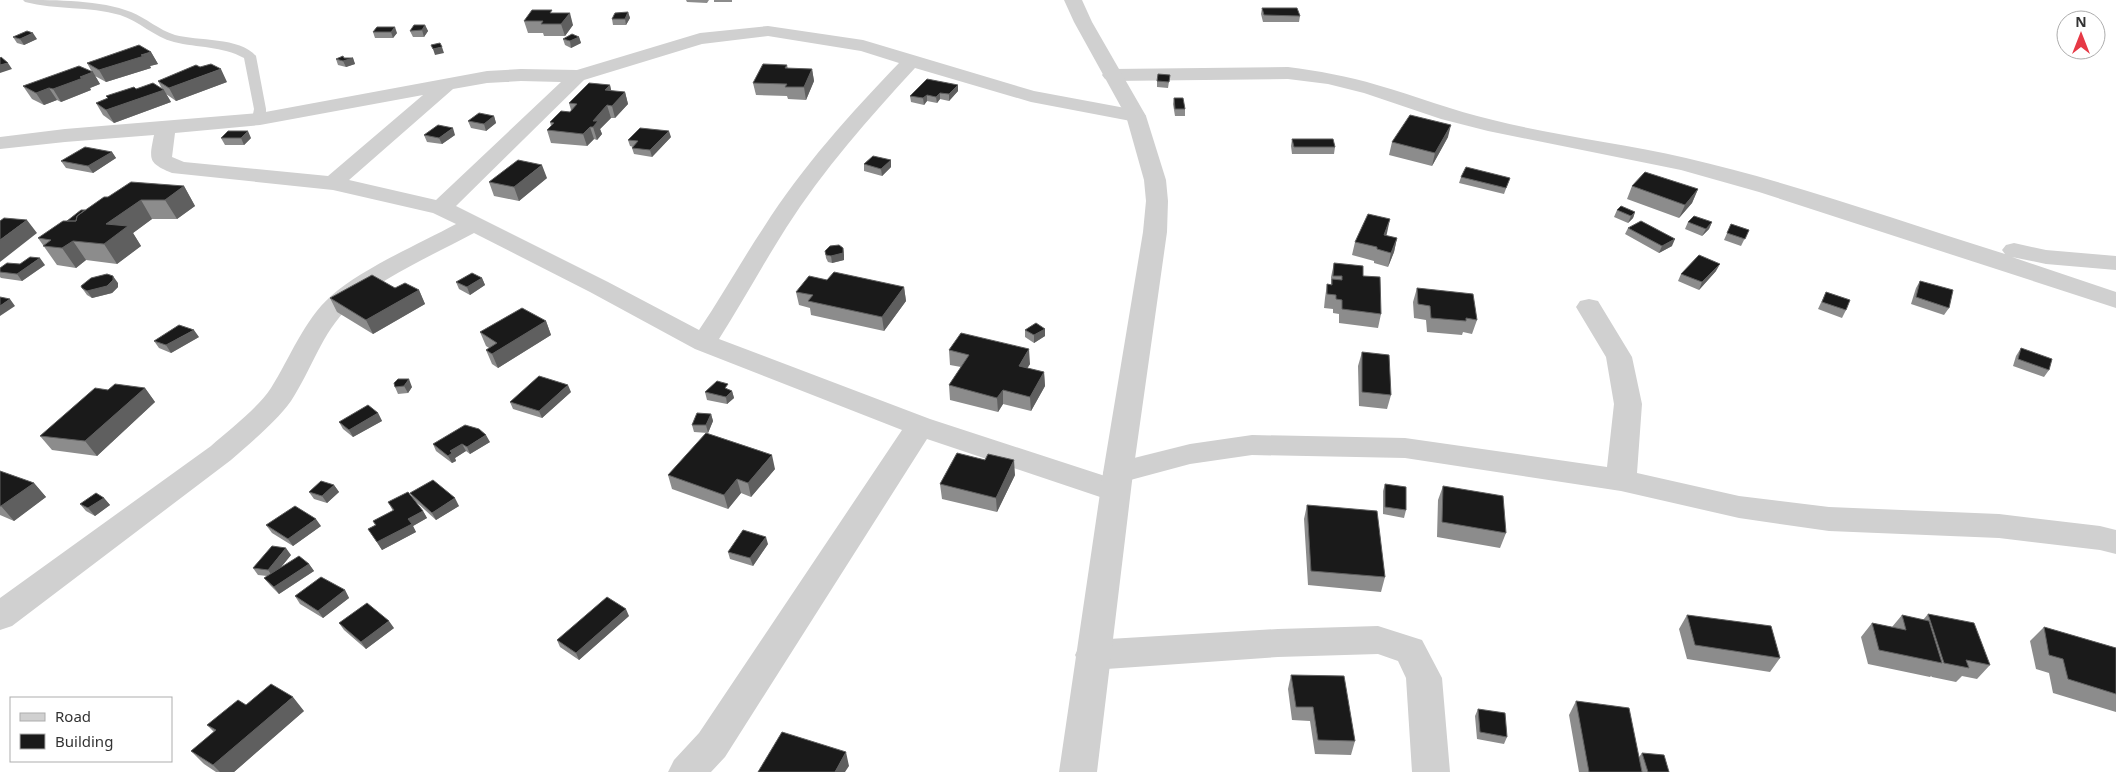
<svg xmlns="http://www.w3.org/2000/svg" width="2116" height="772" font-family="'Noto Sans',sans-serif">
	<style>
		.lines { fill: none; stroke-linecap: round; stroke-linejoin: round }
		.service { fill: #d0d0d0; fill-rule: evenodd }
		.minor { fill: #d0d0d0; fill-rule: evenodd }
		.tertiary { fill: #d0d0d0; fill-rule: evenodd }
		.wall { fill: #8c8c8c }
		.shaded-wall { fill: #5f5f5f }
		.building { fill: #1a1a1a; stroke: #5f5f5f }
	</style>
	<rect width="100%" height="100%" fill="#fff"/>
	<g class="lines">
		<!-- service -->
		<path class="service" d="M23,0C56,0 101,0 131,12C146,18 159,30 175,35C197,41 240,37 256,56L266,109V119L259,123L252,119L254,109L244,58C222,46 198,48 174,42C154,37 139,21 120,15C89,6 56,10 25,2Z"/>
		<!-- minor -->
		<path class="minor" d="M768,26L863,40L1034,91L1136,110L1143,112L1146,116L1143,120L1136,122L1031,102L915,68C869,118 823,170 786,228C763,264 742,303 719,339L930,419L1105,476L1103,473L1107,465L1118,462L1190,444L1252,435L1405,438L1607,467L1614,404L1606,357L1576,307L1580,301L1589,299L1598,301L1632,357L1642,404L1637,473L1739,496L1829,507L1999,514L2100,526L2116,530V554L2100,550L1999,538L1829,531L1739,518L1621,491L1405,458L1252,455L1190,464L1123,482L1130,491L1126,499L1115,502L927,439L725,757L711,772H668L674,760L699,733L902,430L695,349L590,292L474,233C435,254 380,278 349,307C322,332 311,371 291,401C275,423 251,442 231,460L12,626L0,630V598L211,446C229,430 258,408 271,388C290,358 304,320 331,296C363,268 417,245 456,224L433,213L333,190L172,173C148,163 149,160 154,135L65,142L0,149V137L65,129L260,113L487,71L521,69L577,70L700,33ZM768,36L861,51L899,63C850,114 802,167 764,227C742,260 722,296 699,330L608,282L456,206L584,80L702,44ZM521,81L561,82L436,200L349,180L453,89L487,83ZM423,95L328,176L184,162L172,157L175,133L260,125Z
			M1288,67C1318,71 1348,76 1377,85C1416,96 1453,111 1493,120C1556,136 1622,143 1686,158C1794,183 1899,221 2005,254L2002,250L2006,245L2014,243L2046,250L2116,256V270L2046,264L2012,257L2116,292V308L1759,192L1681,170L1488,131L1441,119L1364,93L1328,84L1288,79L1112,81L1105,79L1102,75L1105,71L1112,69Z
			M1378,626L1422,640L1442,678L1450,772H1412L1406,678L1398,661L1378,654L1278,657L1092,670L1080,665L1075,655L1080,645L1092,640L1278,629Z"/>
		<!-- tertiary -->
		<path class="tertiary" d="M1064,0H1082L1092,22L1146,116L1166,180L1168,201L1167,232L1133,473L1097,772H1059L1103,473L1143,232L1146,201L1144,180L1126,116L1074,22Z"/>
	</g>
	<!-- wall -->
	<path class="wall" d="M686,0H709L707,3L687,2Z
		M714,0H732V2H714Z
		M1262,8L1300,16L1299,22H1263L1261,14Z
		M628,12L630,18L626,25H613L612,19Z
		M553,13L573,25L565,36H544L543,33H528L524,21Z
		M425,25L428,31L424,37H413L410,31Z
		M377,27L397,33L393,38H375L373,32Z
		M13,37L37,39L24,45L17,43Z
		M579,37L581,43L571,48L565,45L563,39Z
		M151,52L158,64L150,66L151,68L106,82L95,76L100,84L90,88L91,90L61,102L57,100L44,105L32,99L23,86L92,72L87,63Z
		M344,58H353L355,64L346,67L338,65L336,59Z
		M787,65L788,69H812L814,81L806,100L788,99L787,96L756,95L753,83Z
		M1170,75L1168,88L1157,87V81Z
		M158,81L227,82L176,101L166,94L171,102L114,123L103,115L96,103L108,98L106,96L136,89H162Z
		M610,85L611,91L625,92L628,104L615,118H611L600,129L602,134L597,140L594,139L587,146L551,143L547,130L551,126L550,122L570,112L571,110L569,103Z
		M958,91L949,101L940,99L937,103L927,101L924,105L911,102L910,96Z
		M1174,98L1185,109V116H1175L1173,104Z
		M494,116L496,123L486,131L471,128L468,121Z
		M424,135H455L442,144L427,142Z
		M671,137L652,157L634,154L632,148L633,147L630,146L628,140Z
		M1448,137L1432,166L1389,155L1392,142Z
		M221,138H251L244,145H225Z
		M1292,139L1335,147L1334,154H1292L1291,146Z
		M112,152L116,158L93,173L66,168L61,161Z
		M891,160V167L882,176L864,171V164Z
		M1461,177L1510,178L1504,194L1459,183Z
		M547,178L519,201L494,196L489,182Z
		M184,186L195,206L177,219H152L133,233L141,246L117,264L86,260L76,268L57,265L38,238L85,210L108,197Z
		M1632,186L1698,189L1692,203L1679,218L1627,199Z
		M1617,210L1635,212L1633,218L1628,223L1614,217Z
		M1688,222H1712L1709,229L1702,236L1685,229Z
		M1731,224L1749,230L1741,246L1724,240Z
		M1628,228L1672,246L1659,253L1625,234Z
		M1387,233L1386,236L1397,238L1394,252L1388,267L1374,263V261L1352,255L1355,242Z
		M843,248L844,255V260L832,263L828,262L826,258L825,251Z
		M1334,263L1363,276L1381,314L1378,328L1339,323V314L1333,313V309L1324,308L1325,298L1327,284L1331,285V277Z
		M20,264L45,265L22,281L1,278L0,277V268Z
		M1716,271L1699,290L1678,281L1681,274Z
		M482,278L485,285L470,295L459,289L456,282Z
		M827,280L904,287L906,301L884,331L811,315L810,308L799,305L796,292Z
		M1920,281L1949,308L1944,315L1911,304L1916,288Z
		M118,283V287L112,293L92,298L87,295L82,288Z
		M395,288L419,290L425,304L373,334L337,312L330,298Z
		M1417,288L1477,320L1472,334L1463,332L1462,335L1427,332L1426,320L1414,318L1413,302Z
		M1826,292L1846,310L1842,318L1818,309Z
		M546,321L551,335L498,368L492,364L486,350L489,348L486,346L480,332Z
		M1045,329V336L1034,343L1025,337V330Z
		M199,337L171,353L159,348L154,341Z
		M2021,348L2049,370L2044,377L2013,366L2016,356Z
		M949,350L1030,364L1027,368L1044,372L1045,386L1031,411L1003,404L998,412L950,400L949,385L961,367L950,365Z
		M1362,352L1391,395L1387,409L1359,406L1358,366Z
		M394,383L412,387L408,393L398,394L395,387Z
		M145,388L155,402L97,456L52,450L40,436L108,390Z
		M729,390L732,391L734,398L727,404L707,400L705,392Z
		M571,392L542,418L513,409L510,402Z
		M378,413L382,421L353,437L343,429L339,422Z
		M711,414L713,421L708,433L694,432L692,425Z
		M490,442L470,454L466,451L455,458L456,461L452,463L436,451L433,444Z
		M775,469L751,497L741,493L728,509L672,489L668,475Z
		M0,471L34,483L46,497L14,521L0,515Z
		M1015,475L997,512L942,499L940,484Z
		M1385,484L1406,510L1404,518L1383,514V491Z
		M334,485L339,492L327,503L314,499L309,492Z
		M1443,486L1506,533L1500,548L1437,537L1438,500Z
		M410,493L459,506L436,520L414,500Z
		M104,498L110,505L95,516L86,511L80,504Z
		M388,502L423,511L427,518L413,526L416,532L382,550L368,529L375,525L373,521L393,511Z
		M1307,505L1385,577L1381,592L1308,585L1304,519Z
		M266,525L321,526L293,546L272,533Z
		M768,544L753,566L730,559L728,552Z
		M291,555L281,567L309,564L314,571L279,594L270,585L264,578L267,576L258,575L253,568Z
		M345,590L349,598L323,618L300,604L295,596Z
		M1928,614L1990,665L1977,679L1962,676L1956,682L1932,677L1931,676L1930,677L1868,664L1861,637L1872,623L1892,627L1902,615L1923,620Z
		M1687,615L1780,658L1770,672L1687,659L1679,629Z
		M629,616L579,660L560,647L557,640Z
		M339,623L394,628L366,649L344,630Z
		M2044,627L2116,648V712L2053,693L2049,673L2036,669L2030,641Z
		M1291,675L1355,741L1351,755L1315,754L1310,721L1292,720L1288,689Z
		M1576,701L1639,757L1642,753L1669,772H1579L1569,715Z
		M246,705L304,711L234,772H216L204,764L191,751L214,732L207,725Z
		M1478,709L1507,737L1504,744L1477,739L1475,716Z"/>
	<!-- shaded-wall -->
	<path class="shaded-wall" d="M628,12L630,18L626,25L625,19Z
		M570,13L573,25L565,36L561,24Z
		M425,25L428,31L424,37L422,30Z
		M395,27L397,33L393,38L391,32Z
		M33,33L37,39L24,45L20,39Z
		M579,37L581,43L571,48L570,41Z
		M442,47L444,53L435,55L433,49Z
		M151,52L158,64L150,66L151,68L106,82L99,70Z
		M353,58L355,64L346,67L343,61Z
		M8,63L12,69L0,73V65Z
		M221,69L227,82L176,101L169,88Z
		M812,69L814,81L806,100L804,87Z
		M93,72L100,84L90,88L91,90L61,102L53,89L80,77Z
		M610,85L613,98L605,90Z
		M958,85V91L949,101V94Z
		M49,88L57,100L44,105L36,93Z
		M164,90L171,102L114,123L106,110Z
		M625,92L628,104L615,118L612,106Z
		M940,93V99L937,103L936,97Z
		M927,95V101L924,105L923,98Z
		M607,105L611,118L600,129L602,134L597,140L593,127V121Z
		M494,116L496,123L486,131L484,124Z
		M1451,125L1448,137L1432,166L1435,153Z
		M590,127L594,139L587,146L583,134Z
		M453,128L455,135L442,144L439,138Z
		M248,131L251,138L244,145L241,138Z
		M669,131L671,137L652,157L650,150Z
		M112,152L116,158L93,173L88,166Z
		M891,160V167L882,176L881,169Z
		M542,165L547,178L519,201L514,187Z
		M184,186L195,206L177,219L165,200Z
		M1698,189L1692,203L1679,218L1685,205Z
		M141,200L152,219L133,233L141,246L117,264L104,244L106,224Z
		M1635,212L1633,218L1628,223L1631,216Z
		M1390,219L1387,233L1381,249L1384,235Z
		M27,220L37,233L0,262V240Z
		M1712,222L1709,229L1702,236L1706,229Z
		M1397,238L1394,252L1388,267L1391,253Z
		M1675,239L1672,246L1659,253L1662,246Z
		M73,241L86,260L76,268L62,248Z
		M843,248L844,255V260L832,263L831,256Z
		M40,258L45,265L22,281L17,274Z
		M1720,264L1716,271L1699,290L1702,282Z
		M113,276L118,283V287L112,293L92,298L87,291Z
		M482,278L485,285L470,295L467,287Z
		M904,287L906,301L884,331L882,317Z
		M419,290L425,304L373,334L366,320Z
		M10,299L15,306L0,316V306Z
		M546,321L551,335L498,368L492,354Z
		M1045,329V336L1034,343V335Z
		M194,330L199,337L171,353L166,345Z
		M1029,349L1030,364L1020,380L1019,366Z
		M1044,372L1045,386L1031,411L1030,397Z
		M409,379L412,387L408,393L404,386Z
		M568,385L571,392L542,418L539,411Z
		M145,388L155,402L97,456L85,441Z
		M1003,390V404L998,412L997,398Z
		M732,391L734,398L727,404L726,397Z
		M378,413L382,421L353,437L349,430Z
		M711,414L713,421L708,433L706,425Z
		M486,435L490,442L470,454L467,447Z
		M462,444L466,451L455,458L456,461L452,463L448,456L450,451Z
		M772,455L775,469L751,497L748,483Z
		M1014,460L1015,475L997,512L996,498Z
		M737,479L741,493L728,509L724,495Z
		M34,483L46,497L14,521L1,506Z
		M334,485L339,492L327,503L322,496Z
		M104,498L110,505L95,516L88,508Z
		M455,498L459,506L436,520L432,513Z
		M423,511L427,518L413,526L416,532L382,550L377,542L408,519Z
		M316,519L321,526L293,546L288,539Z
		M766,537L768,544L753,566L750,558Z
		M286,548L291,555L273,577L268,570Z
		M309,564L314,571L279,594L274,587Z
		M345,590L349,598L323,618L318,611Z
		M626,609L629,616L579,660L576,653Z
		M389,621L394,628L366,649L361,642Z
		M293,697L304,711L234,772H220L213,765Z
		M846,752L849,766L845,772H835Z"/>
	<!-- building -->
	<path class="building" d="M1262,8H1297L1300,16L1264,15Z
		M532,10H552L550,13H570L561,24H541L543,21H524Z
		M628,12L625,19H612L615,13Z
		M414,25H425L422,30L410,31Z
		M377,27H395L391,32H373Z
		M27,31L33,33L20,39L13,37Z
		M572,34L579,37L570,41L563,39Z
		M440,43L442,47L433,49L431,45Z
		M139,45L151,52L141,55L144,56L99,70L87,63Z
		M343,56L344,58H353L343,61L336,59Z
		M1,57L8,63L0,65V58Z
		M211,64L221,69L169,88L158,81L196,65L200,67Z
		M763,64L787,65L785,68L812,69L804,87H785L787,84L753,83Z
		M79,66L93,72L80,77L83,78L53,89L49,88L36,93L23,86Z
		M1158,74L1170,75L1169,82L1157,81Z
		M927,79L958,85L949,94L940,93L936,97L927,95L923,98L910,96Z
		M153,83L164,90L106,110L96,103L108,98L106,96L134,87L136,89Z
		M589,83L610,85L605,90L625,92L612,106L607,105L593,121H598L593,127H590L583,134L547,130L554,123L550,122L561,111L570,112L577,104L569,103Z
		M1174,98H1183L1185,109H1175Z
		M479,113L494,116L484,124L468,121Z
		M1410,115L1451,125L1435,153L1392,142Z
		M438,125L453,128L439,138L424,135Z
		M640,128L669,131L650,150L632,148L638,141L628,140Z
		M228,131H248L241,138H221Z
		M1292,139H1333L1335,147H1294Z
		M85,147L112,152L88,166L61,161Z
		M873,156L891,160L881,169L864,164Z
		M518,160L542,165L514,187L489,182Z
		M1466,167L1510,178L1506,188L1461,177Z
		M1645,172L1698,189L1685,205L1632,186Z
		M131,182L184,186L165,200H141L106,224L128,226L104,244L73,241L62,248L43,246L51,240L38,238L63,221H76L77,216L104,197H108Z
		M1621,206L1635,212L1631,216L1617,210Z
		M81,210H85L77,216L76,221H67Z
		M1368,214L1390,219L1384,235L1397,238L1391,253L1377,249V247L1355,242Z
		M1694,216L1712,222L1706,229L1688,222Z
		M4,218L27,220L0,240V221Z
		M1641,221L1675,239L1662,246L1628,228Z
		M1731,224L1749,230L1745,239L1727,233Z
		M839,245L843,248V253L831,256L826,255L825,251L830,246Z
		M1699,255L1720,264L1702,282L1681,274Z
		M30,257L40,258L17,274L0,272V268L7,263L20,264Z
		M1334,263L1363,266V276L1380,277L1381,314L1342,309V300L1336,299V295L1327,294V284L1332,285V279L1342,280V276H1333Z
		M834,272L904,287L882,317L808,301L813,295L796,292L809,276L827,280Z
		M472,273L482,278L467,287L456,282Z
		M107,274L113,276V280L107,286L87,291L82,288L81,286L91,278Z
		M372,275L395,288L405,283L419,290L366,320L330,298Z
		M1920,281L1953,290L1949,308L1916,297Z
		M1417,288L1473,294L1477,320L1466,318V321L1431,318L1430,306L1418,304Z
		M1826,292L1850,300L1846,310L1822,302Z
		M0,297L10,299L0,306Z
		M522,308L546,321L492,354L486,350L497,343L480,332Z
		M1036,323L1045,329L1034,335L1025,330Z
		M179,325L194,330L166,345L154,341Z
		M961,333L1029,349L1019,366L1044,372L1030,397L1003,390L997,398L949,385L969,355L949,350Z
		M2021,348L2052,359L2049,370L2018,359Z
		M1362,352L1389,355L1391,395L1362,392Z
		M539,376L568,385L539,411L510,402Z
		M398,379H409L404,386L395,387L394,383Z
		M717,381L728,384L725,388L732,391L726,397L705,392Z
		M115,384L145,388L85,441L40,436L95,388L108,390Z
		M368,405L378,413L349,430L339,422Z
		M697,413L711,414L706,425H692Z
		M465,425L479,429L486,435L467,447L462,444L450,451L452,453L448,456L433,444Z
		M706,433L772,455L748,483L737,479L724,495L668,475Z
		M957,453L985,460L988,454L1014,460L996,498L940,484Z
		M0,471L34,483L1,506H0Z
		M433,480L455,498L432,513L410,493Z
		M321,481L334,485L322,496L309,492Z
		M1385,484L1406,487V510L1385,507Z
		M1443,486L1503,496L1506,533L1442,522Z
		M408,492L423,511L408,519L412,524L377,542L368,529L376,525L373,521L394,510L388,502Z
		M96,493L104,498L88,508L80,504Z
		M1307,505L1377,511L1385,577L1311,571Z
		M295,506L316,519L288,539L266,525Z
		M743,530L766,537L750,558L728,552Z
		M272,546L286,548L268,570L253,568Z
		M299,556L309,564L274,587L264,578Z
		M321,577L345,590L318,611L295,596Z
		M607,597L626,609L576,653L557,640Z
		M367,603L389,621L361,642L339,623Z
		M1928,614L1974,623L1990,665L1966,660L1969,668L1944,663Z
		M1687,615L1771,626L1780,658L1695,645Z
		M1902,615L1929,621L1942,663L1879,650L1872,623L1906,630Z
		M2044,627L2116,648V694L2068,679L2063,659L2049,655Z
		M1291,675L1344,676L1355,741L1318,740L1313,707H1296Z
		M271,684L293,697L213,765L191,751L216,730L207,725L238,700L246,705Z
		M1576,701L1629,708L1642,772H1589Z
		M1478,709L1505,713L1507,737L1480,732Z
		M782,732L846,752L835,772H758Z
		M1642,753L1664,755L1669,772H1648Z"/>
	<!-- legend -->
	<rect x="10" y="697" width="162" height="65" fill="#ffffff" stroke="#adadad"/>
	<rect x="20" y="713" width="25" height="8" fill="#d0d0d0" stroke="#adadad"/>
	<text x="55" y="722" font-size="15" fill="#333333">Road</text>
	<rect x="20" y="734" width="25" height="15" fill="#1a1a1a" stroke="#adadad"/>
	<text x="55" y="747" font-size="15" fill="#333333">Building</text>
	<!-- north arrow -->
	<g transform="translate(2081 35)"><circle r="24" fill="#ffffff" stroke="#adadad"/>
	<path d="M0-4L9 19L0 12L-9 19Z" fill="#e63946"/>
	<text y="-8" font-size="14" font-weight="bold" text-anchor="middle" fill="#333333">N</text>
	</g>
</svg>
